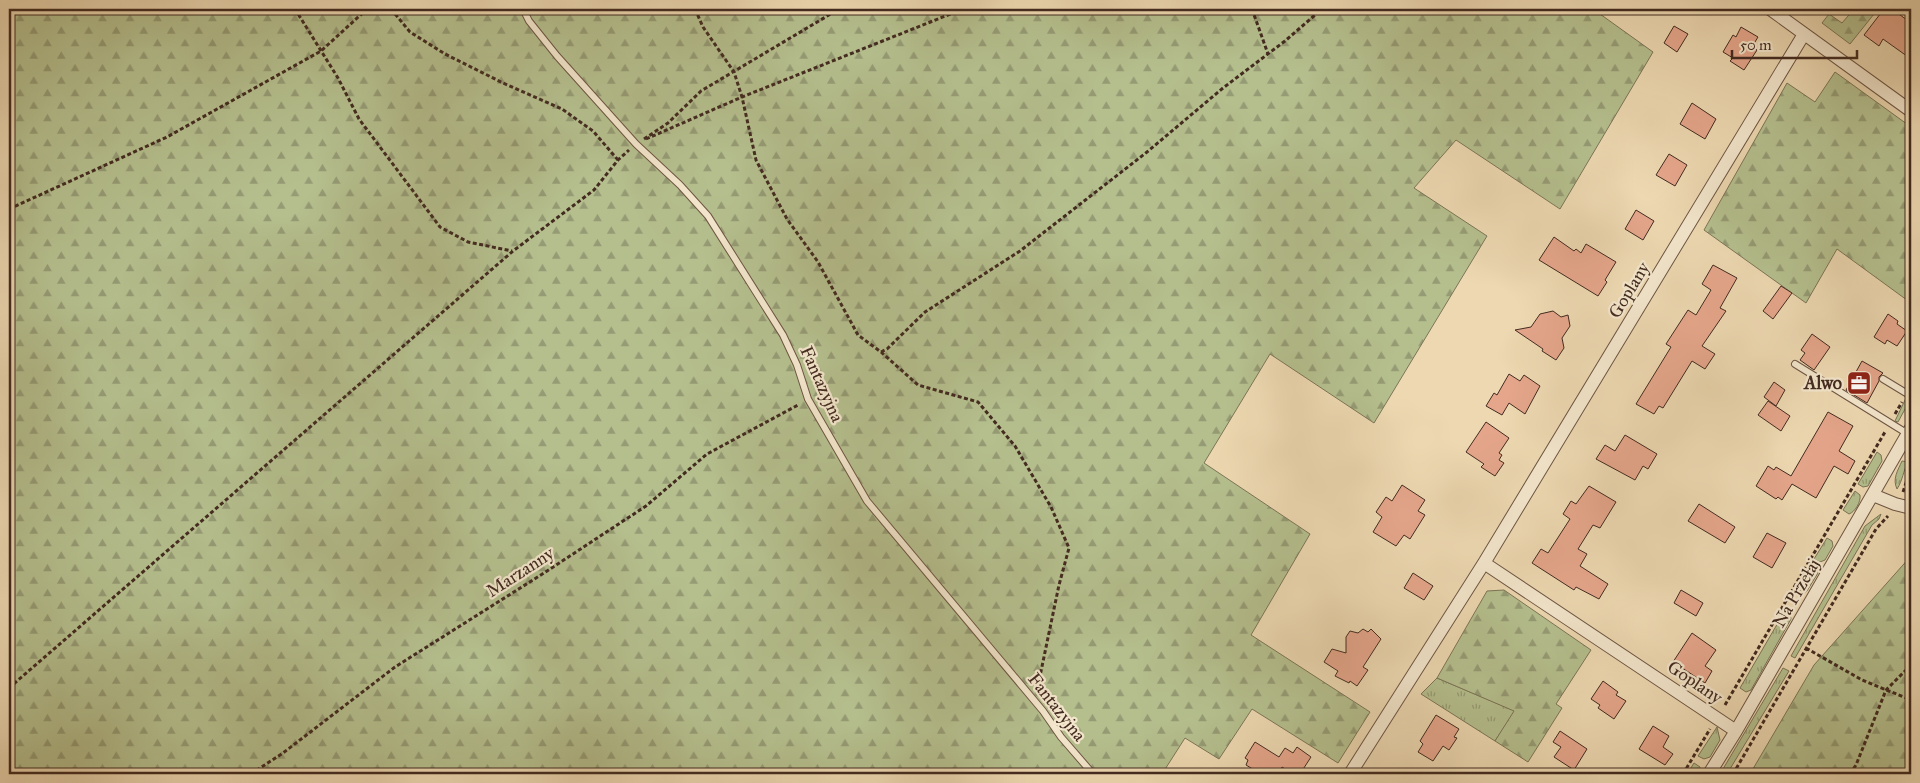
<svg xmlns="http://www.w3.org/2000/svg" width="1920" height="783" font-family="'IM FELL Great Primer',serif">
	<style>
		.grass { fill: url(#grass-tufts); stroke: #7c7557 }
		.forest { fill: url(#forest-firs); stroke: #7c7557 }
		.building { fill: #e5a68b; stroke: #432b20 }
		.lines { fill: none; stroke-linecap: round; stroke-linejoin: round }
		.service-casing { stroke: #6e5644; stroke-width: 8 }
		.minor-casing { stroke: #6e5644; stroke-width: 14 }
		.path { stroke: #432b20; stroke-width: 3; stroke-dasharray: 4 2.5; stroke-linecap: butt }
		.service { stroke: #f3e6cc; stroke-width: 6 }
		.minor { stroke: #f3e6cc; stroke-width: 12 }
		.labels { text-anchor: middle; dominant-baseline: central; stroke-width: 4.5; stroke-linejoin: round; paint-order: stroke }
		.street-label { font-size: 18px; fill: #432b20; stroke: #f3e6cc }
		.poi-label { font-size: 18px; font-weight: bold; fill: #432b20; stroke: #f3e6cc; text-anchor: end }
	</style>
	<defs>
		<pattern id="grass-tufts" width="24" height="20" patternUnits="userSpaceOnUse" patternTransform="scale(1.25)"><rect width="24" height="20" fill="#b5bf8e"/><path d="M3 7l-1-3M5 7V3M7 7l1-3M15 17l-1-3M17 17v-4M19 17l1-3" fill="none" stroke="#959b74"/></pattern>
		<pattern id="forest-firs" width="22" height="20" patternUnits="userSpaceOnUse" patternTransform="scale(1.25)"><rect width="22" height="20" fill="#b5bf8e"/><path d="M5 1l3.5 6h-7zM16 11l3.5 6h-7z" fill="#959b74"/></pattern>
	</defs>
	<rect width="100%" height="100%" fill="#edd8b1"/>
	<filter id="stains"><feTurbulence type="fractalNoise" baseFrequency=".004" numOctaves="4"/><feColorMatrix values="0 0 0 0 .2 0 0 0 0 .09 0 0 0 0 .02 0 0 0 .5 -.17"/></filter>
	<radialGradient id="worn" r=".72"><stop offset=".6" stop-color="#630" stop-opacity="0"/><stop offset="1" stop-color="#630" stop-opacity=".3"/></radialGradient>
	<!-- grass -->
	<path class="grass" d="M1906,398L1910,400L1898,422L1895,421Z
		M1877,452L1881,455L1882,461L1868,486L1863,487L1858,484Z
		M1902,461L1908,462C1903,471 1903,480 1897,489C1892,479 1898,470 1902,461Z
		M1855,491L1860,495C1861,502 1855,512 1849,514L1843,510Z
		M1881,514L1879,519L1872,525L1795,658L1791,656L1865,526Z
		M1827,538L1832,541L1833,546L1825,560L1820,562L1814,559Z
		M1811,566L1816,569L1818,573L1807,591L1804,593L1797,589Z
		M1786,609L1790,614L1791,619L1751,690L1746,692L1740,688Z
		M1783,668L1789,671L1727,774H1720Z
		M1437,678L1515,711L1495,741L1421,694Z
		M1717,727L1720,740L1710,757L1704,759L1698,756Z
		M1694,763L1700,767L1699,774H1687Z"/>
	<!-- forest -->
	<path class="forest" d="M9,9H1593L1653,52L1560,209L1456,140L1414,188L1487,236L1374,423L1270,354L1204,463L1310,534L1251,635L1370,712L1338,763L1252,709L1219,759L1185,738L1162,774H9Z
		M1854,9H1878L1850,44L1822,23L1829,14L1842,23Z
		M1835,72L1911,127V303L1837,249L1806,303L1704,230L1787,83L1815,102Z
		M1911,556V774H1750L1814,665Z
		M1504,590L1591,650L1556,704L1562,708L1528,762L1495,741L1514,711L1437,678L1487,591Z"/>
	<!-- building -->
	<path class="building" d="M1884,9H1892L1911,23V59L1883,39L1879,46L1864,35Z
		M1674,26L1688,34L1677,52L1664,43Z
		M1741,27L1758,37L1752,47L1757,50L1744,70L1730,61L1733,58L1723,52L1733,35L1736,37Z
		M1692,103L1716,119L1705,139L1680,124Z
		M1669,154L1687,165L1675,186L1656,175Z
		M1636,210L1654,221L1643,240L1625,229Z
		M1554,237L1574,251L1576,249L1581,253L1586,244L1616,262L1605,280L1607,282L1598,296L1539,260Z
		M1713,265L1737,278L1720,308L1726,311L1702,346L1715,354L1705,369L1692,361L1663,408L1659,406L1654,414L1636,404L1671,347L1666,344L1688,310L1696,315L1711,290L1702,284Z
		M1781,286L1792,293L1773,319L1763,311Z
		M1553,311L1561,317L1568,315L1570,326L1562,338L1564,348L1556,360L1542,351L1543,349L1515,330L1531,327L1540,314Z
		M1888,314L1898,321L1897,324L1907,331L1897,346L1887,340L1885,344L1874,337Z
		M1812,334L1830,347L1814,370L1800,360L1805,353L1801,350Z
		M1862,361L1883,373L1879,377V381L1867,403L1846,390Z
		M1509,374L1520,381L1524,375L1540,386L1525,414L1509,403L1502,415L1486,406L1494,393L1497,395Z
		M1774,382L1785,390L1776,406L1764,397Z
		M1768,401L1790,416L1781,431L1758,415Z
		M1828,412L1853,426L1839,451L1855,461L1848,474L1834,466L1816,498L1792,484L1782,500L1778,497L1776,499L1756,486L1768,466L1774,470L1776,467L1791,476Z
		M1486,422L1509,438L1499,453L1502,455L1499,460L1504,463L1495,476L1481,467L1484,464L1466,452Z
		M1625,435L1657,454L1648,469L1643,466L1635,480L1596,459L1605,445L1615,451Z
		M1402,485L1425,500L1418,511L1425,515L1410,539L1404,535L1396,546L1373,532L1382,517L1376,512L1386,497L1392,501Z
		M1589,486L1616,502L1600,528L1593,525L1578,549L1587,554L1580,566L1608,584L1599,599L1576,587L1574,590L1532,563L1541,549L1548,553L1570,519L1563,514L1571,501L1576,504Z
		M1699,504L1735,527L1725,543L1688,521Z
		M1767,533L1786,543L1772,568L1753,557Z
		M1413,573L1433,586L1424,600L1404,588Z
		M1681,590L1703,603L1696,616L1674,603Z
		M1363,629L1368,632L1371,629L1381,639L1363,667L1368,670L1357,686L1350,681L1349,683L1335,676L1338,671L1324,662L1332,649L1346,653V637L1350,631L1358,633Z
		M1692,633L1716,650L1705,666L1712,671L1705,683L1673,662Z
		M1603,681L1618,692L1616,695L1626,701L1614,719L1598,708L1600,705L1591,699Z
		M1436,715L1459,729L1454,737L1457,738L1449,750L1443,746L1433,761L1418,752L1423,744L1420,741Z
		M1653,726L1669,736L1663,747L1673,754L1665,765L1639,749Z
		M1560,731L1587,749L1574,770L1554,757L1561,747L1553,742Z
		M1255,742L1279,757L1285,748L1293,753L1297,747L1311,757L1300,774H1293L1282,767L1278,774H1261L1246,765L1248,760L1245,758Z"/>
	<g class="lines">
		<defs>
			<path id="service" d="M523,9L529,21L557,56L636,144L680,185L708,216L783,335L797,365L808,399L867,501L1043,711L1061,737L1093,774
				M1795,364L1908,434
				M1883,379L1911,396"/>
			<path id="minor" d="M1770,9L1911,111
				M1873,495L1895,504L1911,508
				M1484,563L1736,731
				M1350,774L1484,563L1804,34
				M1709,774L1736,731L1911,428"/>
		</defs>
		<!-- service casing -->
		<use href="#service" class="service-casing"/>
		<!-- minor casing -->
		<use href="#minor" class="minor-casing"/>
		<!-- path -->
		<path class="path" d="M295,9L338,78L359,119L440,227L468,242L512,251
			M391,9L410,32L445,54L503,83L562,109L593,131L618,160
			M695,9L703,27L734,72L742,97L756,160L787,219L818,262L858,335L881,352L918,385L978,402L1015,446L1051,507L1069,548L1059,585L1040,676L1041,690
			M1252,9L1268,54
			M644,139L668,123L701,91L839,9
			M646,139L742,97L963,9
			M9,209L167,137L321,51L367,9
			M881,352L887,349L925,312L1020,251L1147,152L1223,88L1285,41L1322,9
			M1895,414L1902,402
			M1903,492L1911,468
			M1806,648L1862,680L1911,700
			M9,688L513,251L594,190L618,160L629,150
			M1725,705L1885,432
			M251,774L283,753L395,667L544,573L646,506L707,454L798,405
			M1683,774L1710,729
			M1733,774L1876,529L1888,516
			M1850,774L1856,765L1886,690L1911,665"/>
		<!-- service -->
		<use href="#service" class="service"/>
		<!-- minor -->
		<use href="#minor" class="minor"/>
	</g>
	<!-- icons -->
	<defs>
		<symbol id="office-square" viewBox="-11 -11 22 22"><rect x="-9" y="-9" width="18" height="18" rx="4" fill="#8f2418" stroke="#f3e6cc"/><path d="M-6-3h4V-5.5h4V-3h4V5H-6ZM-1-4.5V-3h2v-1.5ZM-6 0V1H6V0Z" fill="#fff"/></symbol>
	</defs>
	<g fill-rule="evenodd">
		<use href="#office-square" x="1845" y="369" width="28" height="28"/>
	</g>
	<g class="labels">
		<!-- street labels -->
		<g class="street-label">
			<text transform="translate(1629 290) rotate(-59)">Goplany</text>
			<text transform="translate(822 384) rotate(66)">Fantazyjna</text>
			<text transform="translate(520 572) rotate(-33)">Marzanny</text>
			<text transform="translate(1796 593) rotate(-60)">Na Przełaj</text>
			<text transform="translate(1695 682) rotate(34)">Goplany</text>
			<text transform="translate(1057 707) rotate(52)">Fantazyjna</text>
		</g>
		<!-- poi labels -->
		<g class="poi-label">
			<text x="1842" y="383">Alwo</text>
		</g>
	</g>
	<!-- margin -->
	<rect width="1920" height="783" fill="none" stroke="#edd8b1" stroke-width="30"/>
	<rect x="10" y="10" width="1900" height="763" fill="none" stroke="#432b20" stroke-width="2.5"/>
	<rect x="15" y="15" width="1890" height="753" fill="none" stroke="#432b20"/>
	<!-- scale -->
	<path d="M1732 50v8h125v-8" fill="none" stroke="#432b20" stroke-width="2.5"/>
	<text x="1740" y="50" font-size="15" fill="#432b20" stroke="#f3e6cc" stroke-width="4" paint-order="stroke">50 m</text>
	<rect width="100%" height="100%" filter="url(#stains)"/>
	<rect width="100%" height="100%" fill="url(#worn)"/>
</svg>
